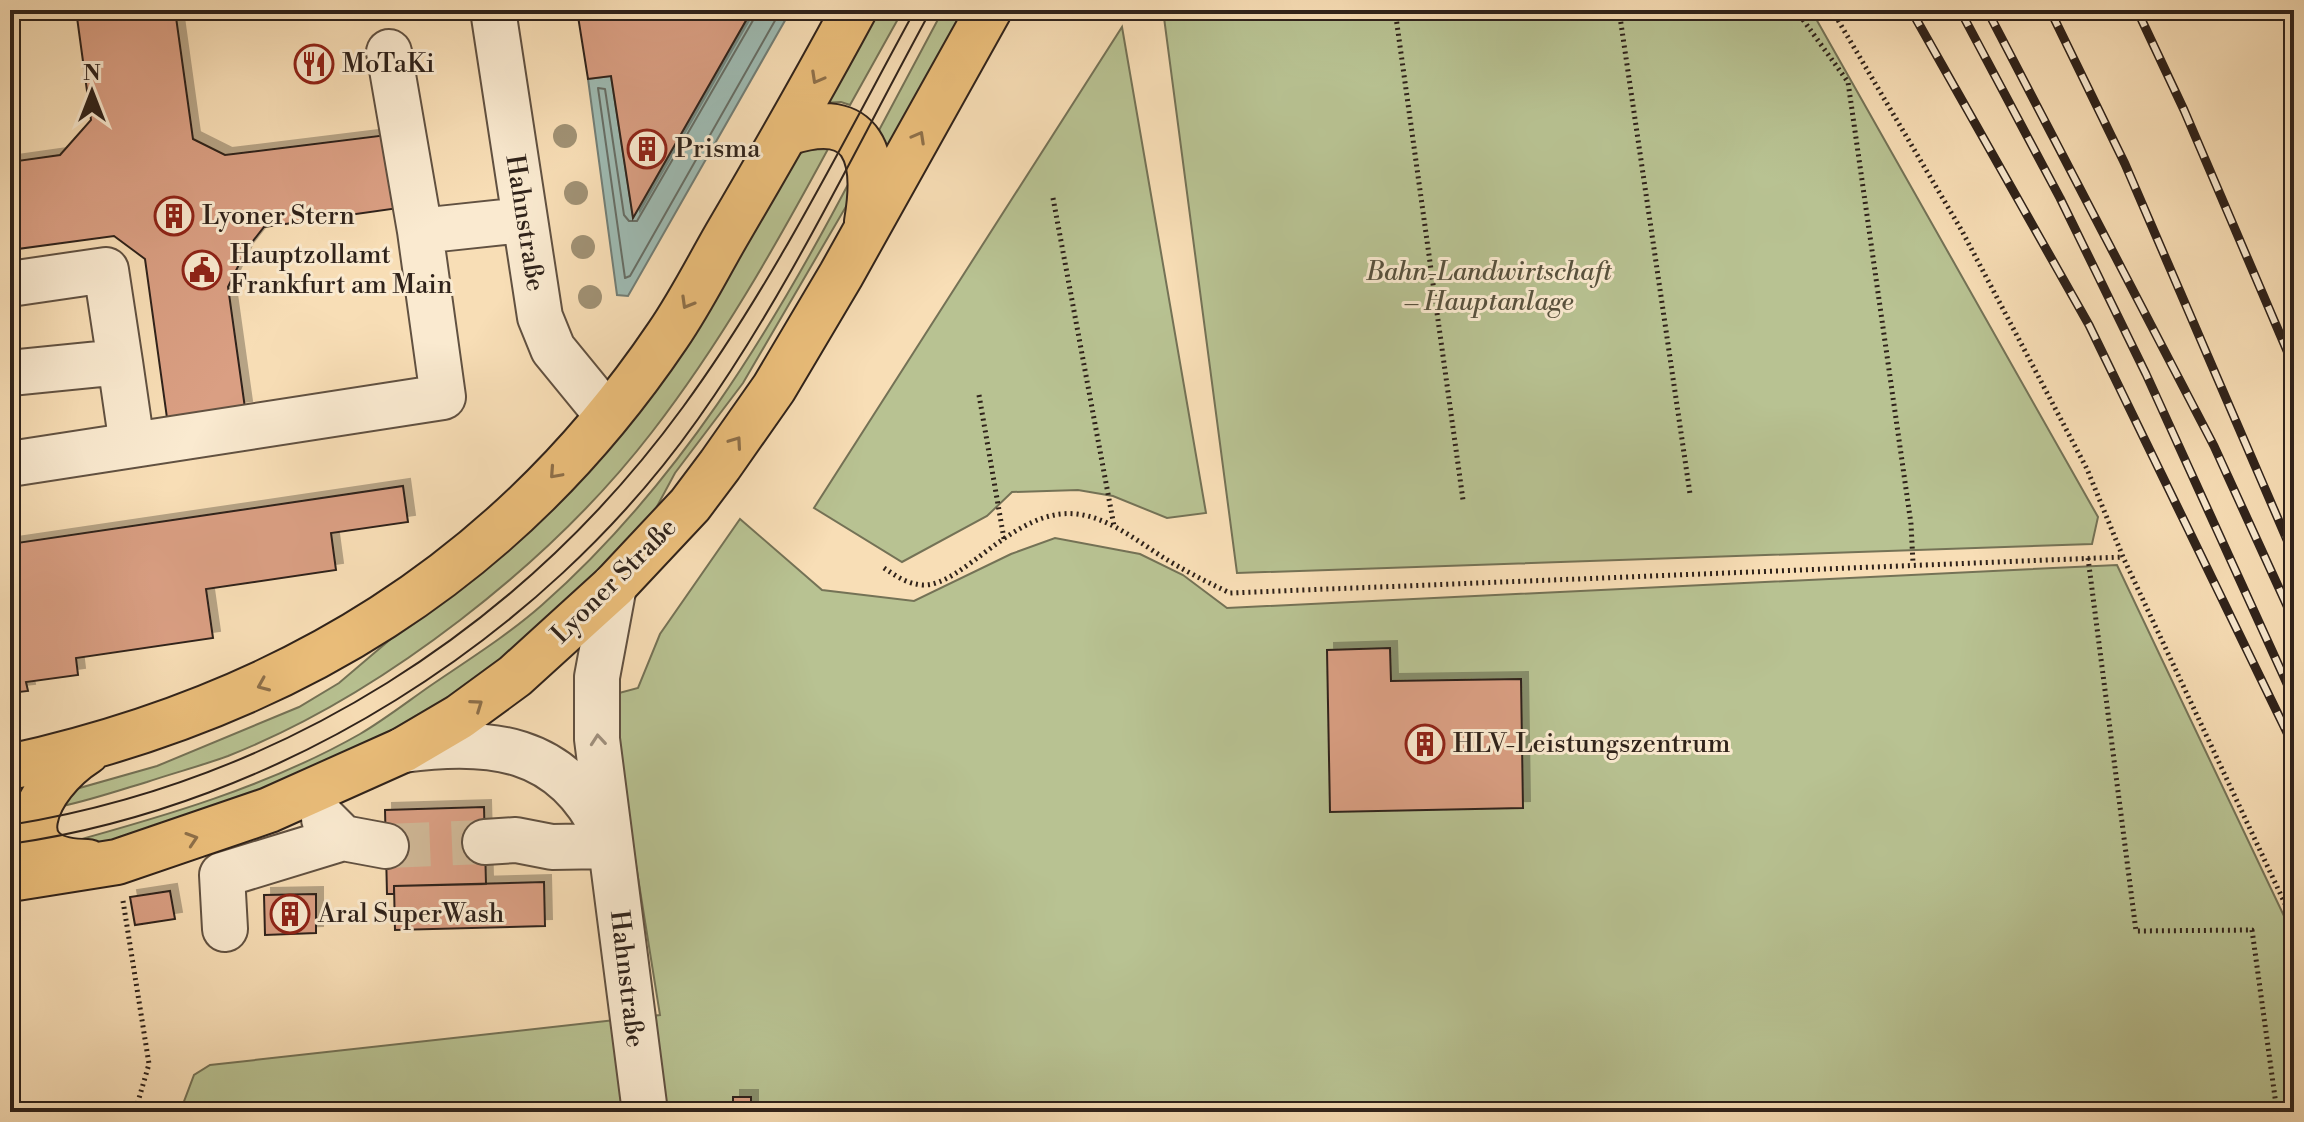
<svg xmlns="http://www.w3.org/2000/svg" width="2304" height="1122" font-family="'Libre Bodoni',serif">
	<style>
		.green { fill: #b8c292; stroke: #747256; stroke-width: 2 }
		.water { fill: #9ebbb3; stroke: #727e76; stroke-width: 2 }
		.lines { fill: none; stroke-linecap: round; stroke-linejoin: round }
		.shore { stroke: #666e66; stroke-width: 2 }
		.building { fill: #da9f83; stroke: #2f221a; stroke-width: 2; filter: url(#shadow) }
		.minor-tunnel { stroke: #d0b897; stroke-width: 44; stroke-dasharray: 44 22; stroke-linecap: butt }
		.minor-casing { stroke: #615141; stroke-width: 48 }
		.major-casing { stroke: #2f221a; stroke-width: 48 }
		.path { stroke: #2f221a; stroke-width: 5; stroke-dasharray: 2 4; stroke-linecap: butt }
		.minor { stroke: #faead0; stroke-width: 44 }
		.major { stroke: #ecbf7b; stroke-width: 44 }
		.tram { stroke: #2f221a; stroke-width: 2 }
		.rail-casing { stroke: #2f221a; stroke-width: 9 }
		.rail { stroke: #faead0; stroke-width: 6; stroke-dasharray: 18; stroke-linecap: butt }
		.tree { fill: #a09174 }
		.oneway { stroke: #8e704a }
		.oneway2 { stroke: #9f907e }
		.labels { text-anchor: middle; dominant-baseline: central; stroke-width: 6; stroke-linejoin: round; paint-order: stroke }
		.poi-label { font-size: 26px; fill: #2f221a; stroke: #faead0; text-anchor: start }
		.street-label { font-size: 26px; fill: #2f221a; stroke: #faead0 }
		.park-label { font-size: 26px; font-style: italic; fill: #58523e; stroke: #faead0 }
	</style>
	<defs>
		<filter id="shadow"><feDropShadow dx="7" dy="-7" stdDeviation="0" flood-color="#0004"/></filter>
	</defs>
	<rect width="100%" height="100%" fill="#f8deb6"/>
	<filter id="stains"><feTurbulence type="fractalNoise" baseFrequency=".0025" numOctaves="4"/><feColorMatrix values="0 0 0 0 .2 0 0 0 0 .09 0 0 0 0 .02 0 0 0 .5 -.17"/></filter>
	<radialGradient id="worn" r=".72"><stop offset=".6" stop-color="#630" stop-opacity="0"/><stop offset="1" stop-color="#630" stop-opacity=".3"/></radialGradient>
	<!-- green -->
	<path class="green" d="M872,10H903L850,105L841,102L822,103Z
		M943,10H972L880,178L877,134Z
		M1163,10H1811L2098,517L2092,544L1237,573Z
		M1122,27L1206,513L1167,518L1113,496L1078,490L1012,492L987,516L902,562L814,508Z
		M828,149C775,247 720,344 652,432C551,563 382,695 228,756C201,766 173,773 147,782C116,791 85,802 53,808L69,791L157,766L299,707L339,683L419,615L795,157L806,150Z
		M853,175L851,198L743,383L675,473L641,536L503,664L390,737L249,801L82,854L60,845C162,817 267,787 360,734C384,720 407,702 430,686C468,660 508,635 542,605C676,487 771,332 853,175Z
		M740,519L822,590L914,601L1011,554L1055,538L1140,554L1183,575L1227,608L2117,565L2294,937V1112H180L194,1075L210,1065L660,1015L620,765L619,693L638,688L660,634Z"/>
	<!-- water -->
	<path class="water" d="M752,10H791L628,296L617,295L588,79L611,76L633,217Z"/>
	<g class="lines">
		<!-- shore -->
		<path class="shore" d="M759,10L637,221H629L624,215L605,89L598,88L625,278L630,276L781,10"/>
	</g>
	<!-- building -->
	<path class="building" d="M76,10H175L193,139L225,155L403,133L413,206L264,227L246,250L228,287L245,408L167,418L145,259L114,236L10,250V162L60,155L91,120Z
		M577,10H752L633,218L611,76L588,79Z
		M403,486L408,522L331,533L336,570L206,589L213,638L76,658L78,675L26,682L28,691L10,693V544Z
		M1390,648L1391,681L1521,679L1523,808L1330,812L1327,650Z
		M484,807L486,884L394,886V894H387L385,810Z
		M544,882L545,926L395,930L394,886Z
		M170,891L175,919L135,925L130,897Z
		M316,894V933L265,935L264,895Z
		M733,1097H751V1112H733Z"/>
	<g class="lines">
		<!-- minor-tunnel -->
		<path class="minor-tunnel" d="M386,846L485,842"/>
		<defs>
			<path id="minor" d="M493,10L540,317L553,349L607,415
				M389,52L420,231
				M10,284L106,270L120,362L10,373
				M120,362L132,445
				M10,464L443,397L420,231L523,220
				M614,586L597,677V739L645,1112
				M403,750C488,738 563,745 604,832
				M324,819L343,838L386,846
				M485,842L516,840L552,847L610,846
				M225,929L222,875L343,838"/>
			<path id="major" d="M787,133C865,107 878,157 867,222
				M87,752C35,785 0,862 88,862
				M10,767C287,706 508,572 668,335C690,303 707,269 726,236C770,161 813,86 854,10
				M10,879L117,862L269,810L403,750L459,717L515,676L614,586L690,505L720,465L774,388L841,275L989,10"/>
		</defs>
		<!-- minor casing -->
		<use href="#minor" class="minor-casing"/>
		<!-- major casing -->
		<use href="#major" class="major-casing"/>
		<!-- path -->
		<path class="path" d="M1395,10L1463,500
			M1619,10L1690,494
			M1796,10L1848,82L1911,524L1913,563
			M1832,10L1962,231L2087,469L2123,557L2294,923
			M1053,198L1114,526
			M979,395L1004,539
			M2088,558L2136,931L2252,930L2277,1112
			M884,568C896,576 907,584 923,585C964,586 1014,507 1077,514C1111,518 1141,544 1169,561C1189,573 1209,583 1230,593L2123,557
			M123,901L149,1064L135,1112"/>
		<!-- minor -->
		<use href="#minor" class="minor"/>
		<!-- major -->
		<use href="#major" class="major"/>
		<!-- tram -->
		<path class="tram" d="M10,825C281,781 521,629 683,407C773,284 842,144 915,10
			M10,844C278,806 543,639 698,419C789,291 856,147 931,10"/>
		<defs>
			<path id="rail" d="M1911,10L2089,325L2294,747
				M1960,10L2060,198L2146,374L2294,699
				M1987,10L2214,446L2294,621
				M2050,10L2125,164L2294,556
				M2137,10L2184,110L2294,367"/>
		</defs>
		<!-- rail casing -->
		<use href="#rail" class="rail-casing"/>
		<!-- rail -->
		<use href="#rail" class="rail"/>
	</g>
	<!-- trees -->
	<g class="tree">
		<circle cx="565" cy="136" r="12"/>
		<circle cx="576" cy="193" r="12"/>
		<circle cx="583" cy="247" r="12"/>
		<circle cx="590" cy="297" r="12"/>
	</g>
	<!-- one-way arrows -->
	<defs><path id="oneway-chevron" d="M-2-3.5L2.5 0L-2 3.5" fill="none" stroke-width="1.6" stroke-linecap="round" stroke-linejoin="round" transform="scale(2)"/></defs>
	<g class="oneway">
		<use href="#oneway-chevron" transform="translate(817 78) rotate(119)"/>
		<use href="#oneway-chevron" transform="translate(919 137) rotate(-61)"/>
		<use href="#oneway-chevron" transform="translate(687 303) rotate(120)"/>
		<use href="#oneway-chevron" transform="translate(736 442) rotate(-55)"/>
		<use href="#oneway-chevron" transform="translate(555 473) rotate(132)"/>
		<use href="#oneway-chevron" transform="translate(263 685) rotate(157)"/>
		<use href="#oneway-chevron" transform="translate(477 705) rotate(-35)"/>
		<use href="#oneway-chevron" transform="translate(192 839) rotate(-18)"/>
	</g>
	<use class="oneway2" href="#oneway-chevron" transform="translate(598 740) rotate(-95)"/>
	<!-- icons -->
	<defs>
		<symbol id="restaurant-ring" viewBox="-11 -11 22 22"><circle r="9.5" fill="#faead0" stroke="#8f2418" stroke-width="1.5"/><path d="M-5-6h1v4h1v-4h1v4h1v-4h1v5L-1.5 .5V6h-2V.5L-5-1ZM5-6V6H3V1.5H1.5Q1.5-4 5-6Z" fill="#8f2418"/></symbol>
		<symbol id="building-ring" viewBox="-11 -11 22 22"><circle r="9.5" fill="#faead0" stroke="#8f2418" stroke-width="1.5"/><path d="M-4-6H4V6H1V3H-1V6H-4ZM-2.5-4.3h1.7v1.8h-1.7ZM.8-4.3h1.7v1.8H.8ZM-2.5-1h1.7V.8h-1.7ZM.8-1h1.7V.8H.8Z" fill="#8f2418"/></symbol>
		<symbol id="civic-ring" viewBox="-11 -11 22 22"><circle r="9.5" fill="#faead0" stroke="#8f2418" stroke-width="1.5"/><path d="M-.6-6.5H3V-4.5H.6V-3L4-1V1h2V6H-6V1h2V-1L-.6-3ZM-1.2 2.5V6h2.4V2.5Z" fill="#8f2418"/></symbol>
	</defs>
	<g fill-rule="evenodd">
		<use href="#restaurant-ring" x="292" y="42" width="44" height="44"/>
		<use href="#building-ring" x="625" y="127" width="44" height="44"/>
		<use href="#building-ring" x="152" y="194" width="44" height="44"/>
		<use href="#civic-ring" x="180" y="248" width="44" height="44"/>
		<use href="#building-ring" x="1403" y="722" width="44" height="44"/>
		<use href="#building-ring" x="268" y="892" width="44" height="44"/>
	</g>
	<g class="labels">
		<!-- poi labels -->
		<g class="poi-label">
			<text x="342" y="64">MoTaKi</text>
			<text x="675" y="149">Prisma</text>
			<text x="202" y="216">Lyoner Stern</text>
			<text x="230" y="255">Hauptzollamt<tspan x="230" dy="30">Frankfurt am Main</tspan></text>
			<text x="1453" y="744">HLV-Leistungszentrum</text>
			<text x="318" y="914">Aral SuperWash</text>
		</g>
		<!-- street labels -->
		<g class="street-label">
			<text transform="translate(525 223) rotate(81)">Hahnstraße</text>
			<text transform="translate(614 581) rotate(-45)">Lyoner Straße</text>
			<text transform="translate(627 979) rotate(83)">Hahnstraße</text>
		</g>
		<!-- park labels -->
		<g class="park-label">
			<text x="1489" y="272">Bahn-Landwirtschaft<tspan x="1489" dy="30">– Hauptanlage</tspan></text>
		</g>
	</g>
	<!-- margin -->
	<rect width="2304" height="1122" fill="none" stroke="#f8deb6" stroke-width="40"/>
	<rect x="12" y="12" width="2280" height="1098" fill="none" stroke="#2f221a" stroke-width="4"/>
	<rect x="20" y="20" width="2264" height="1082" fill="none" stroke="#2f221a" stroke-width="2"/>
	<!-- north arrow -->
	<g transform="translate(92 92)" stroke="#faead0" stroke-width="6" paint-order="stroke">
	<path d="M0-6L14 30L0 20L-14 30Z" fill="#2f221a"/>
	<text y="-12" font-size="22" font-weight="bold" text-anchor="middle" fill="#2f221a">N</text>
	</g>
	<rect width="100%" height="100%" filter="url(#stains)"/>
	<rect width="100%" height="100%" fill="url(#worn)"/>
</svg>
